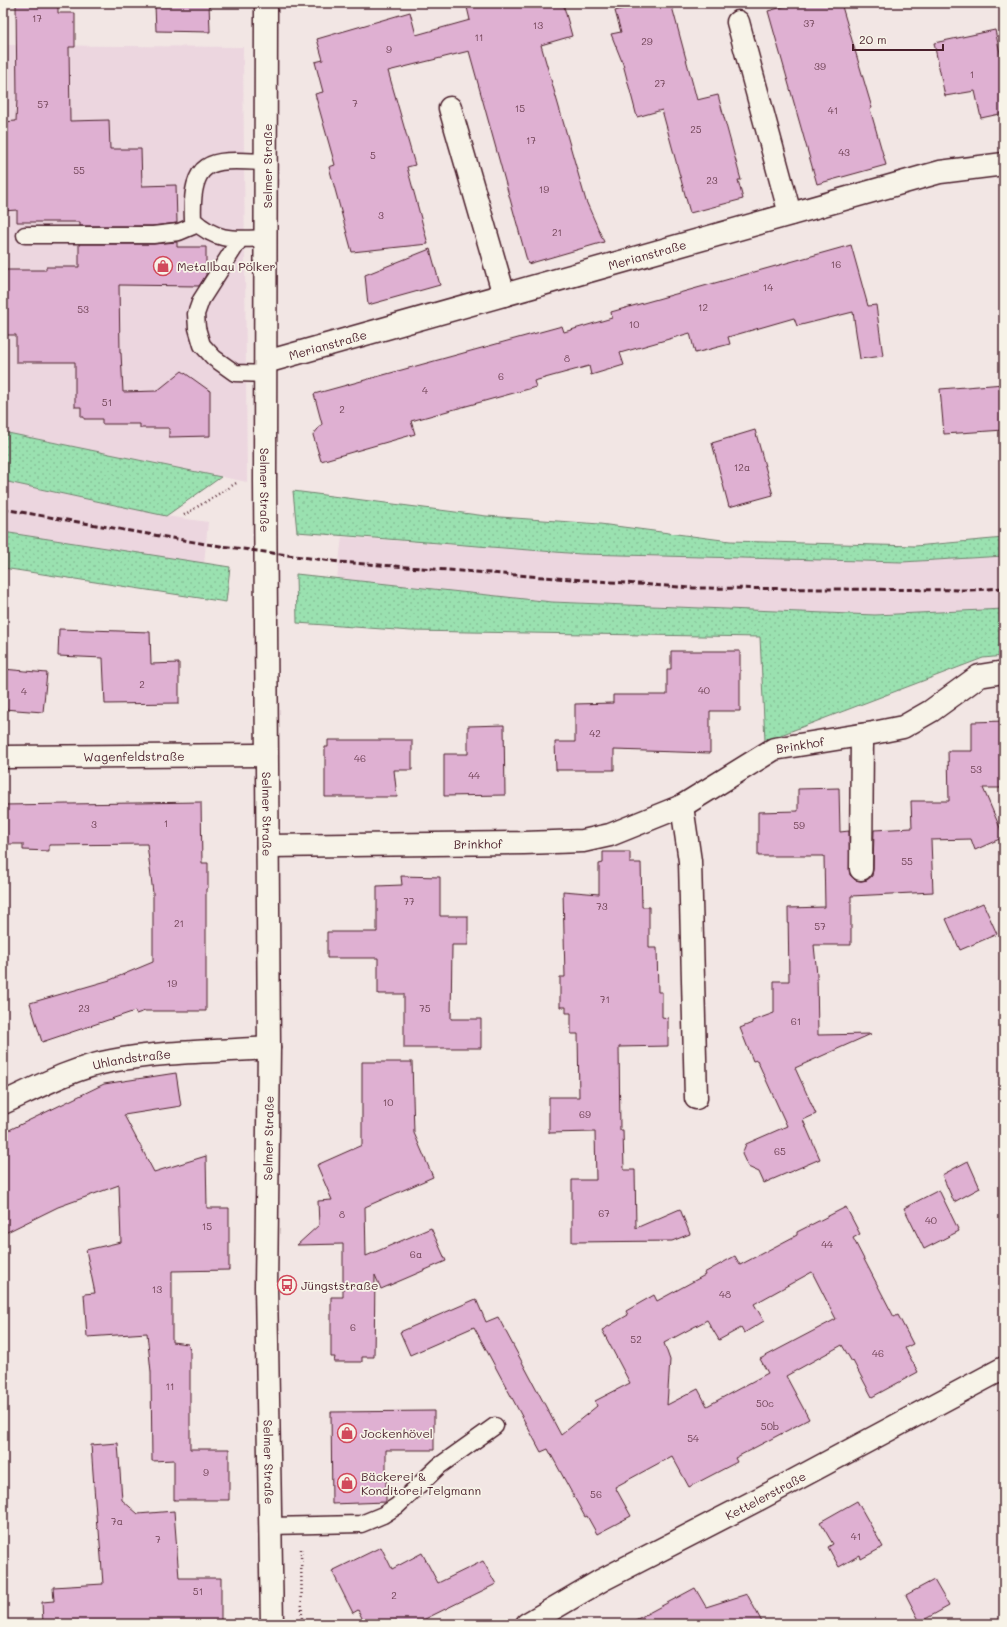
<svg xmlns="http://www.w3.org/2000/svg" width="1007" height="1627" font-family="Mali,sans-serif">
	<style>
		.built { fill: #ecd6df }
		.grass { fill: url(#grass-dots); stroke: #72806e }
		.building { fill: #dfb0d2; stroke: #4a1f2b; fill-rule: evenodd }
		.lines { fill: none; stroke-linecap: round; stroke-linejoin: round }
		.lane-casing { stroke: #4a1f2b; stroke-width: 19 }
		.street-casing { stroke: #4a1f2b; stroke-width: 25 }
		.path { stroke: #4a1f2b; stroke-width: 2.5; stroke-dasharray: 1 3; stroke-linecap: butt }
		.lane { stroke: #f7f3e8; stroke-width: 16 }
		.street { stroke: #f7f3e8; stroke-width: 22 }
		.rail { stroke: #4a1f2b; stroke-width: 3; stroke-dasharray: 6 3; stroke-linecap: butt }
		.labels { text-anchor: middle; dominant-baseline: central; stroke-width: 3.5; stroke-linejoin: round; paint-order: stroke }
		.number-label { font-size: 10px; fill: #6f4355 }
		.street-label { font-size: 12px; fill: #4a1f2b; stroke: #f7f3e8 }
		.poi-label { font-size: 12px; fill: #4a1f2b; stroke: #f7f3e8; text-anchor: start }
	</style>
	<defs>
		<pattern id="grass-dots" width="8" height="8" patternUnits="userSpaceOnUse"><rect width="8" height="8" fill="#9ae1b0"/><path d="M2 2h.1M6 6h.1" fill="none" stroke="#86c198" stroke-width="1.8" stroke-linecap="round"/></pattern>
	</defs>
	<rect width="100%" height="100%" fill="#f2e6e4"/>
	<filter id="ink" filterUnits="userSpaceOnUse"><feTurbulence type="fractalNoise" baseFrequency=".025" numOctaves="2"/><feDisplacementMap in="SourceGraphic" scale="8" xChannelSelector="R" yChannelSelector="G"/><feConvolveMatrix kernelMatrix="1 2 1 2 8 2 1 2 1" color-interpolation-filters="sRGB"/></filter>
	<g filter="url(#ink)">
		<!-- built -->
		<path class="built" d="M3,45L243,47L247,482L3,432Z
			M3,481L166,516L208,522L204,564L3,532Z
			M342,537L581,554L902,562L1004,556V609L875,615L552,602L337,579Z"/>
		<!-- grass -->
		<path class="grass" d="M3,432L221,477L166,516L3,481Z
			M293,491L486,516L600,524L730,541L915,546L1004,538V556L902,562L581,554L297,532Z
			M3,532L230,567L226,602L3,568Z
			M296,574L552,602L875,615L1004,609V656L983,658L765,741L760,637L411,631L297,623Z"/>
		<!-- building -->
		<path class="building" d="M16,3H58V13H75V47H69L70,121L109,120L110,149H141L142,186L176,185L177,223L152,226H80V222H17V210L3,211V122L16,121L17,99Z
			M167,3H209L210,32L156,31L155,5H166Z
			M466,3H563L572,36L541,45L586,201L604,242L528,264L469,51L388,71L415,165L407,167L428,244L352,252L329,167L335,165L315,94L323,92L315,62L323,60L317,39L410,12L416,35L470,20Z
			M642,3H671L697,100L718,95L741,180H738L743,199L690,213L662,110L637,117L623,64L611,34L621,32L615,11Z
			M797,3H841L872,108L870,109L886,165L817,184L768,11Z
			M995,30L1004,71V113L981,118L975,91L945,96L934,43Z
			M177,242V247H206V275L199,286L119,285L120,353H121L123,392L157,391L182,371L210,391V436L169,437V428H140V424H102V419H84V417H81V407H75V362H16V335H3V270H46V267H79V244H153Z
			M851,245L868,306L876,305L883,356L860,359L853,312L797,326L794,318L728,337L730,344L695,353L690,333L620,353L624,365L591,375L589,366L534,381L536,387L411,421L415,434L321,461L313,435L322,424L314,394L562,326L564,332L612,318L611,312Z
			M430,249L440,285L368,305L365,275Z
			M1004,384V430L944,434L940,389Z
			M755,430L773,495L729,507L712,443Z
			M59,629L150,632L151,664L179,663V703L105,704L103,658L58,656Z
			M671,651H740V711H710V753L614,750V770H556L555,742H575V704L613,703V695H667V669H671Z
			M3,669L47,673L43,712L3,709Z
			M1004,721V788H983L1004,837L975,850L971,839L931,840L933,892L851,896V945H814L817,975L818,1035L871,1034L795,1068L816,1114L803,1120L820,1159L764,1183L759,1172L748,1167L742,1154L746,1144L787,1126L757,1060L753,1061L740,1028L752,1023V1021L774,1013V981H789L788,908L825,907L824,856H758V812L798,811V789L839,788L840,832L849,831L850,875L855,880L861,881L867,880L872,876L873,869L874,830L912,828L911,801H949L948,751H972V722Z
			M504,725L505,795L444,796V754H468V726Z
			M328,740H412V770H394L397,797H325V747H328Z
			M201,802L202,863H208V888L206,889V1011H145L136,1014L135,1011L42,1042L30,1003L110,980L153,962V893L147,844L49,845V851L23,850V844H3V805Z
			M603,852H630V863H641L642,907H649V948H657L658,992H662V1017L668,1018V1046L619,1047L620,1130H623L624,1170H635L636,1228L680,1209L690,1234L672,1241L572,1242V1180H596L595,1132L549,1133V1097H579L578,1034H571V1013H566V1007H560V977H565L563,891L599,894V864L603,863Z
			M401,876L440,877V916H468V945H452L451,1019H481V1048H404V994H378V958H327V932H377V886L402,885Z
			M983,903L997,934L960,950L946,919Z
			M362,1062H412L414,1133L433,1177L365,1207L366,1256L431,1228L446,1261L381,1289L375,1275L374,1357H362V1362H334L335,1357H331V1297H343V1244L297,1245L319,1225L318,1201L332,1200L317,1165L362,1145Z
			M176,1073L181,1106L124,1115L154,1172L206,1156L207,1208H229V1270L172,1271V1342L188,1344L190,1350V1449H229V1500H174V1460L152,1461L151,1372L147,1333L87,1337L84,1294L95,1293L86,1250L121,1242L119,1185L58,1207L3,1234V1133L104,1084Z
			M968,1161L980,1188L954,1202L942,1175Z
			M939,1190L959,1231L924,1249L904,1208Z
			M846,1207L860,1234L853,1238L894,1317L898,1315L913,1344L905,1348L918,1372L872,1397L853,1361L852,1362L842,1345L786,1376L809,1419L735,1458L737,1462L689,1487L672,1456L615,1487L631,1516L597,1534L587,1516L585,1517L548,1449L541,1452L474,1327L410,1355L400,1332L476,1299L486,1322L498,1317L561,1435L597,1406L595,1401L630,1383L602,1330L628,1315L626,1311L654,1295L657,1301L705,1275L704,1273L735,1256L740,1265L797,1235V1232ZM812,1272L836,1319L760,1359L768,1373L707,1406L698,1389L667,1405L670,1360L664,1343L707,1320L719,1340L741,1328L744,1333L764,1321L754,1304Z
			M434,1411V1450H386V1502L332,1504L331,1412Z
			M118,1443L122,1500L138,1514L174,1511L179,1578H221V1624H43L42,1602L54,1601L53,1587L103,1584L99,1530L97,1528L91,1445Z
			M857,1501L883,1547L861,1559L860,1555L839,1567L828,1547L833,1544L820,1522Z
			M381,1547L392,1569L422,1553L438,1583L483,1561L496,1584L415,1624H365L358,1610L353,1613L332,1571Z
			M934,1580L949,1606L920,1622L906,1595Z
			M695,1588L706,1607L747,1594L763,1624H628Z"/>
		<g class="lines">
			<defs>
				<path id="lane" d="M267,162C213,160 190,155 193,220C218,243 235,239 267,238
					M25,235H153L179,232L198,224
					M240,239L201,300L196,314L197,328L202,345L214,358L235,373L266,374
					M270,1526L361,1524L383,1515L397,1506L439,1466L495,1426"/>
				<g id="street">
					<path id="s1" d="M266,3L265,481L269,1048L266,1287L272,1624"/>
					<path d="M738,22L790,214"/>
					<path d="M450,108L504,295"/>
					<path id="s2" d="M266,362L940,172L1004,164"/>
					<path id="s3" d="M3,757L266,755"/>
					<path d="M682,806L690,861L696,1098"/>
					<path id="s4" d="M268,846L524,843L583,841L610,835L682,806L774,749L873,733L903,727L931,711L979,676L1004,672"/>
					<path d="M861,869L862,735"/>
					<path id="s5" d="M3,1103C38,1087 73,1068 111,1061C162,1051 217,1052 269,1048"/>
					<path id="s6" d="M527,1624L602,1580L763,1497L1004,1368"/>
				</g>
			</defs>
			<!-- lane casing -->
			<use href="#lane" class="lane-casing"/>
			<!-- street casing -->
			<use href="#street" class="street-casing"/>
			<!-- path -->
			<path class="path" d="M184,515L238,482
				M301,1549L302,1624"/>
			<!-- lane -->
			<use href="#lane" class="lane"/>
			<!-- street -->
			<use href="#street" class="street"/>
			<!-- rail -->
			<path class="rail" d="M3,509L206,544L339,562L693,588L970,590L1004,588"/>
		</g>
	</g>
	<!-- icons -->
	<defs>
		<symbol id="shop-ring" viewBox="-11 -11 22 22"><circle r="9.5" fill="#f7f3e8" stroke="#d1495b" stroke-width="1.5"/><path d="M-5-2.5h2.3a2.7 3.5 0 0 1 5.4 0H5L5.5 6h-11ZM-1.5-2.5h3a1.5 2.3 0 0 0-3 0Z" fill="#d1495b"/></symbol>
		<symbol id="bus-ring" viewBox="-11 -11 22 22"><circle r="9.5" fill="#f7f3e8" stroke="#d1495b" stroke-width="1.5"/><path d="M-5-6H5V4H4V6H2V4H-2V6H-4V4H-5ZM-3.5-4V0h7V-4ZM-3.5 1.2v1.5H-2V1.2ZM2 1.2v1.5H3.5V1.2Z" fill="#d1495b"/></symbol>
	</defs>
	<g fill-rule="evenodd">
		<use href="#shop-ring" x="152" y="255" width="22" height="22"/>
		<use href="#bus-ring" x="276" y="1274" width="22" height="22"/>
		<use href="#shop-ring" x="336" y="1422" width="22" height="22"/>
		<use href="#shop-ring" x="336" y="1472" width="22" height="22"/>
	</g>
	<g class="labels">
		<!-- number labels -->
		<g class="number-label">
			<text x="37" y="18">17</text>
			<text x="809" y="23">37</text>
			<text x="538" y="25">13</text>
			<text x="479" y="37">11</text>
			<text x="647" y="41">29</text>
			<text x="389" y="49">9</text>
			<text x="820" y="66">39</text>
			<text x="972" y="74">1</text>
			<text x="660" y="83">27</text>
			<text x="355" y="103">7</text>
			<text x="43" y="104">57</text>
			<text x="520" y="108">15</text>
			<text x="833" y="110">41</text>
			<text x="696" y="129">25</text>
			<text x="531" y="140">17</text>
			<text x="844" y="152">43</text>
			<text x="373" y="155">5</text>
			<text x="79" y="170">55</text>
			<text x="712" y="180">23</text>
			<text x="544" y="189">19</text>
			<text x="381" y="215">3</text>
			<text x="557" y="232">21</text>
			<text x="836" y="264">16</text>
			<text x="768" y="287">14</text>
			<text x="703" y="307">12</text>
			<text x="83" y="309">53</text>
			<text x="634" y="324">10</text>
			<text x="567" y="358">8</text>
			<text x="501" y="376">6</text>
			<text x="425" y="390">4</text>
			<text x="107" y="402">51</text>
			<text x="342" y="409">2</text>
			<text x="742" y="467">12a</text>
			<text x="142" y="684">2</text>
			<text x="704" y="690">40</text>
			<text x="24" y="691">4</text>
			<text x="595" y="733">42</text>
			<text x="360" y="758">46</text>
			<text x="976" y="769">53</text>
			<text x="474" y="775">44</text>
			<text x="166" y="823">1</text>
			<text x="94" y="824">3</text>
			<text x="799" y="825">59</text>
			<text x="907" y="861">55</text>
			<text x="409" y="901">77</text>
			<text x="602" y="906">73</text>
			<text x="179" y="923">21</text>
			<text x="820" y="926">57</text>
			<text x="172" y="983">19</text>
			<text x="605" y="999">71</text>
			<text x="84" y="1008">23</text>
			<text x="425" y="1008">75</text>
			<text x="796" y="1021">61</text>
			<text x="388" y="1102">10</text>
			<text x="585" y="1114">69</text>
			<text x="780" y="1151">65</text>
			<text x="604" y="1213">67</text>
			<text x="342" y="1214">8</text>
			<text x="931" y="1220">40</text>
			<text x="207" y="1226">15</text>
			<text x="827" y="1244">44</text>
			<text x="416" y="1254">6a</text>
			<text x="157" y="1289">13</text>
			<text x="725" y="1294">48</text>
			<text x="353" y="1327">6</text>
			<text x="636" y="1339">52</text>
			<text x="878" y="1353">46</text>
			<text x="170" y="1386">11</text>
			<text x="765" y="1403">50c</text>
			<text x="770" y="1426">50b</text>
			<text x="693" y="1438">54</text>
			<text x="206" y="1472">9</text>
			<text x="596" y="1494">56</text>
			<text x="117" y="1521">7a</text>
			<text x="856" y="1536">41</text>
			<text x="158" y="1539">7</text>
			<text x="198" y="1591">51</text>
			<text x="394" y="1595">2</text>
		</g>
		<!-- street labels -->
		<g class="street-label">
			<text transform="translate(267 166) rotate(-90)">Selmer Straße</text>
			<text stroke="none"><textPath href="#s2" startOffset="396">Merianstraße</textPath></text>
			<text stroke="none"><textPath href="#s2" startOffset="64">Merianstraße</textPath></text>
			<text stroke="none"><textPath href="#s1" startOffset="487">Selmer Straße</textPath></text>
			<text stroke="none"><textPath href="#s4" startOffset="555">Brinkhof</textPath></text>
			<text stroke="none"><textPath href="#s3" startOffset="131">Wagenfeldstraße</textPath></text>
			<text stroke="none"><textPath href="#s1" startOffset="811">Selmer Straße</textPath></text>
			<text stroke="none"><textPath href="#s4" startOffset="210">Brinkhof</textPath></text>
			<text stroke="none"><textPath href="#s5" startOffset="137">Uhlandstraße</textPath></text>
			<text transform="translate(268 1138) rotate(-89)">Selmer Straße</text>
			<text stroke="none"><textPath href="#s1" startOffset="1459">Selmer Straße</textPath></text>
			<text stroke="none"><textPath href="#s6" startOffset="271">Kettelerstraße</textPath></text>
		</g>
		<!-- poi labels -->
		<g class="poi-label">
			<text x="177" y="266">Metallbau Pölker</text>
			<text x="301" y="1285">Jüngststraße</text>
			<text x="361" y="1433">Jockenhövel</text>
			<text x="361" y="1476">Bäckerei &amp;<tspan x="361" dy="14">Konditorei Telgmann</tspan></text>
		</g>
	</g>
	<!-- margin -->
	<rect width="1007" height="1627" fill="none" stroke="#f7f3e8" stroke-width="16"/>
	<rect x="8" y="8" width="991" height="1611" fill="none" stroke="#4a1f2b" stroke-width="1.5" filter="url(#ink)"/>
	<!-- scale -->
	<path d="M853 44v6h90v-6" fill="none" stroke="#4a1f2b" stroke-width="2"/>
	<text x="859" y="44" font-size="12" fill="#4a1f2b" stroke="#f7f3e8" stroke-width="3" paint-order="stroke">20 m</text>
</svg>
